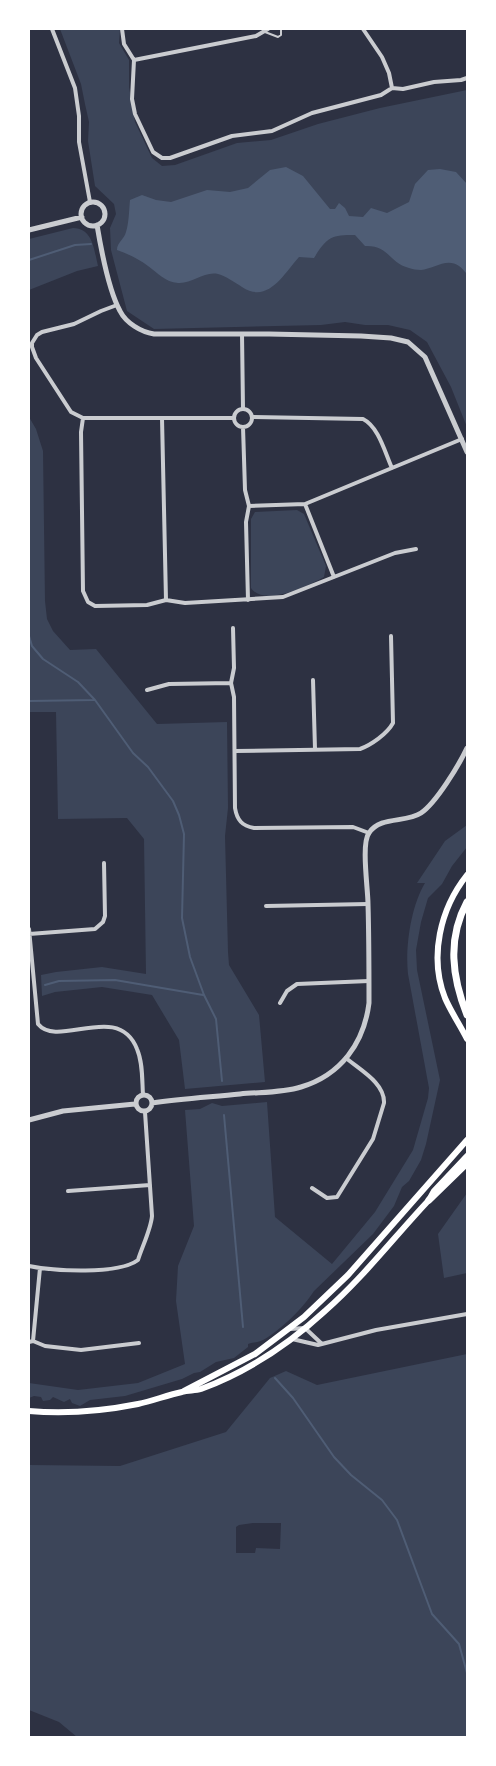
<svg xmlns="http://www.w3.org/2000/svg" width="496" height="1766" font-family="Signika,sans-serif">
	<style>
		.green { fill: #3c4559; fill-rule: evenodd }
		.water { fill: #4f5d75 }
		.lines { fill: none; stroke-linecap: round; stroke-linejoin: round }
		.stream { stroke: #4f5d75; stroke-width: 2 }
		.service { stroke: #caccd0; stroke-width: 2 }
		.minor { stroke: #caccd0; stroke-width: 4 }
		.tertiary { stroke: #caccd0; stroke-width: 5 }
		.primary { stroke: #fff; stroke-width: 6 }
		.trunk { stroke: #fff; stroke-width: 6 }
		.motorway { stroke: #fff; stroke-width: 7 }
	</style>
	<rect width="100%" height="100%" fill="#2d3142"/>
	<!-- green -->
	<path class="green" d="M60,29H120L119,43L129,60V87L135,122L152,158L162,166L175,165L237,143L271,140L318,124L380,108L467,90V427L451,387L427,342L410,330L388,325H365L345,322L321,325L154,329L127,311L111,250L110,228L116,214L114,204L95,186L88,141L89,122L85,104L81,84Z
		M73,228C93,228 94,250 98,266L77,271L29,290V239Z
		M29,417L36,429L43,451L45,601L47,619L53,631L70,650L96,649L157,724L227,722L228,808L225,836L228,952L229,965L259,1015L265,1082L185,1089L179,1040L152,995L102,987L55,992L42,996L41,975L56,972L102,967L146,974L144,839L127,818L58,819L56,712H29Z
		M297,510L304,514L326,566L324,577C308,586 264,607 251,588V519L255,512Z
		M467,825V847L452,866L442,884L428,898L421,922L416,950L417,970L440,1080L426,1144L421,1160L409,1181L402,1187L394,1206L373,1234L314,1291C304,1307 280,1331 263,1340C257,1343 254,1342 248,1344V1347L234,1358L216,1362L200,1372L194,1373L182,1379L125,1396L90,1400L80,1406L72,1403L70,1399L64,1402L53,1397L50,1400L43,1401L41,1397L34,1396L29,1398V1383L78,1390L138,1383L185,1364L176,1301L178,1266L194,1226L185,1110L200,1109L212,1103L222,1106L267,1102L275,1217L332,1264L375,1212L413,1150L428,1098L429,1088L408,974C405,947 411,906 425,883H417L445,841Z
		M467,1193V1273L444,1278L438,1234Z
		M467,1354V1737H77L59,1722L29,1710V1465L120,1466L226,1432L270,1378L286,1371L317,1385ZM253,1523H281L280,1549L256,1548L255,1553H236V1527L239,1525Z"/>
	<!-- water -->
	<path class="water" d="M286,167L303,176L330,209H335L339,203L345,208L349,216L363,217L371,208L387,213L409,202L415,184L428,170L440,169L456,172L467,184V274C465,272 462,268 459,266C447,257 433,269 421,270C417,270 412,269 409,268C389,263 389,245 365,246L355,235C331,235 327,237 314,258L299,257C283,275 268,304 242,287C236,283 224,275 218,274C204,271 192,284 178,283C165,282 158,273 148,266C139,259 128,254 117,250C117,242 124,240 126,232C129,223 129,210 130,200L142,195L156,200L171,202L207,190L230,192L248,188L270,170Z"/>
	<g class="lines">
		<!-- stream -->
		<path class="stream" d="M29,260L75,245L91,244
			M29,636L32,646L43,659L78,682L95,700L133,753L148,767L173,801L179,815L184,834L182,918L190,957L204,995L216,1019L222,1081
			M29,701L94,700
			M45,985L59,981L115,980L203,995
			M224,1115L243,1327
			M275,1378L293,1398L334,1457L351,1475L382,1500L397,1520L432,1614L459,1644L467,1673"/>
		<!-- service -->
		<path class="service" d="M265,32L278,37L281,35V29"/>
		<!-- minor -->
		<path class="minor" d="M52,29L75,88L79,116V142L90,202
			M122,29L124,44L134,60L132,99L135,114L153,152L162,158H170L232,136L272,131L312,113L381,95L392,88L403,89L434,82L461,80L467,78
			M363,29L382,57L389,73L392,88
			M134,60L256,36L268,29
			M117,305L101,311L74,324L42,332L37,335L32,343V347L36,358L71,412L83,418H233
			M242,334L243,409
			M234 418a9 9 0 1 1 18 0a9 9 0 1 1-18 0Z
			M252,417L363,419C379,427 385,453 392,468
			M83,418L81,432L83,591L88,602L95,606L147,605L166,600L185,603L283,597L395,553L416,549
			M162,418L166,600
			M243,427L245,490L249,506L246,522L248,600
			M305,504L334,577
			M249,506L305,504L462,439
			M233,628L234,668L231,683L234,697L235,808C237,820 242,826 254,828L353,827L369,833
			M313,680L315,749
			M147,690L169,684L231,683
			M235,751L360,749C371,745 387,734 393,723L391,636
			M266,906L368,904
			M29,929L38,1024C58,1049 118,1001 137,1049C143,1063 142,1080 143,1095
			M29,934L95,929L103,922L105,916L104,863
			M280,1003L287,991L297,984L369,981
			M312,1188L327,1198L337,1197L373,1139L384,1103C385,1083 360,1070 346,1058
			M68,1191L150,1185
			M29,1266C54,1271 118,1275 138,1260C142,1247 151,1229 152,1216L145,1112
			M290,1329L305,1328L322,1344
			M292,1339L318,1345L376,1330L467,1314
			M33,1341L40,1268
			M29,1342L33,1341L45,1346L81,1350L139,1343"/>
		<!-- tertiary -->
		<path class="tertiary" d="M81 214a12 12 0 1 1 24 0a12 12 0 1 1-24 0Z
			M97,225C101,249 109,291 120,311C126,323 141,332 154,334H269L361,336L391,338L408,342L425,357L467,452
			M29,230L82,217
			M136 1103a8 8 0 1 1 16 0a8 8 0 1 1-16 0Z
			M152,1103C181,1099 211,1097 240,1094C260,1092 282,1093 301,1087C341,1075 364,1043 369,1003C369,970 369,937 368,904C368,889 361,843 369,833C380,816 406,823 421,813C436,803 459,765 467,748
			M29,1120L63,1111L135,1104"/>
		<!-- primary -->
		<path class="primary" d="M184,1391L255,1354L304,1317L348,1275L467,1140
			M29,1411C65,1414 103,1411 138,1404C153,1401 167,1395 182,1392C188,1390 195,1391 201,1389C247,1372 289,1344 325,1311C362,1279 395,1236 429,1200L434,1191L467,1156"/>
		<!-- trunk -->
		<path class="trunk" d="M467,875C440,909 429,957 445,998C451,1012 460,1025 467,1039"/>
		<!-- motorway -->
		<path class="motorway" d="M467,902C447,939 452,977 467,1015
			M429,1200L467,1163"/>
	</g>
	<!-- border -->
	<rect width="496" height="1766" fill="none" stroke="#ffffff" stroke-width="60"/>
</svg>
